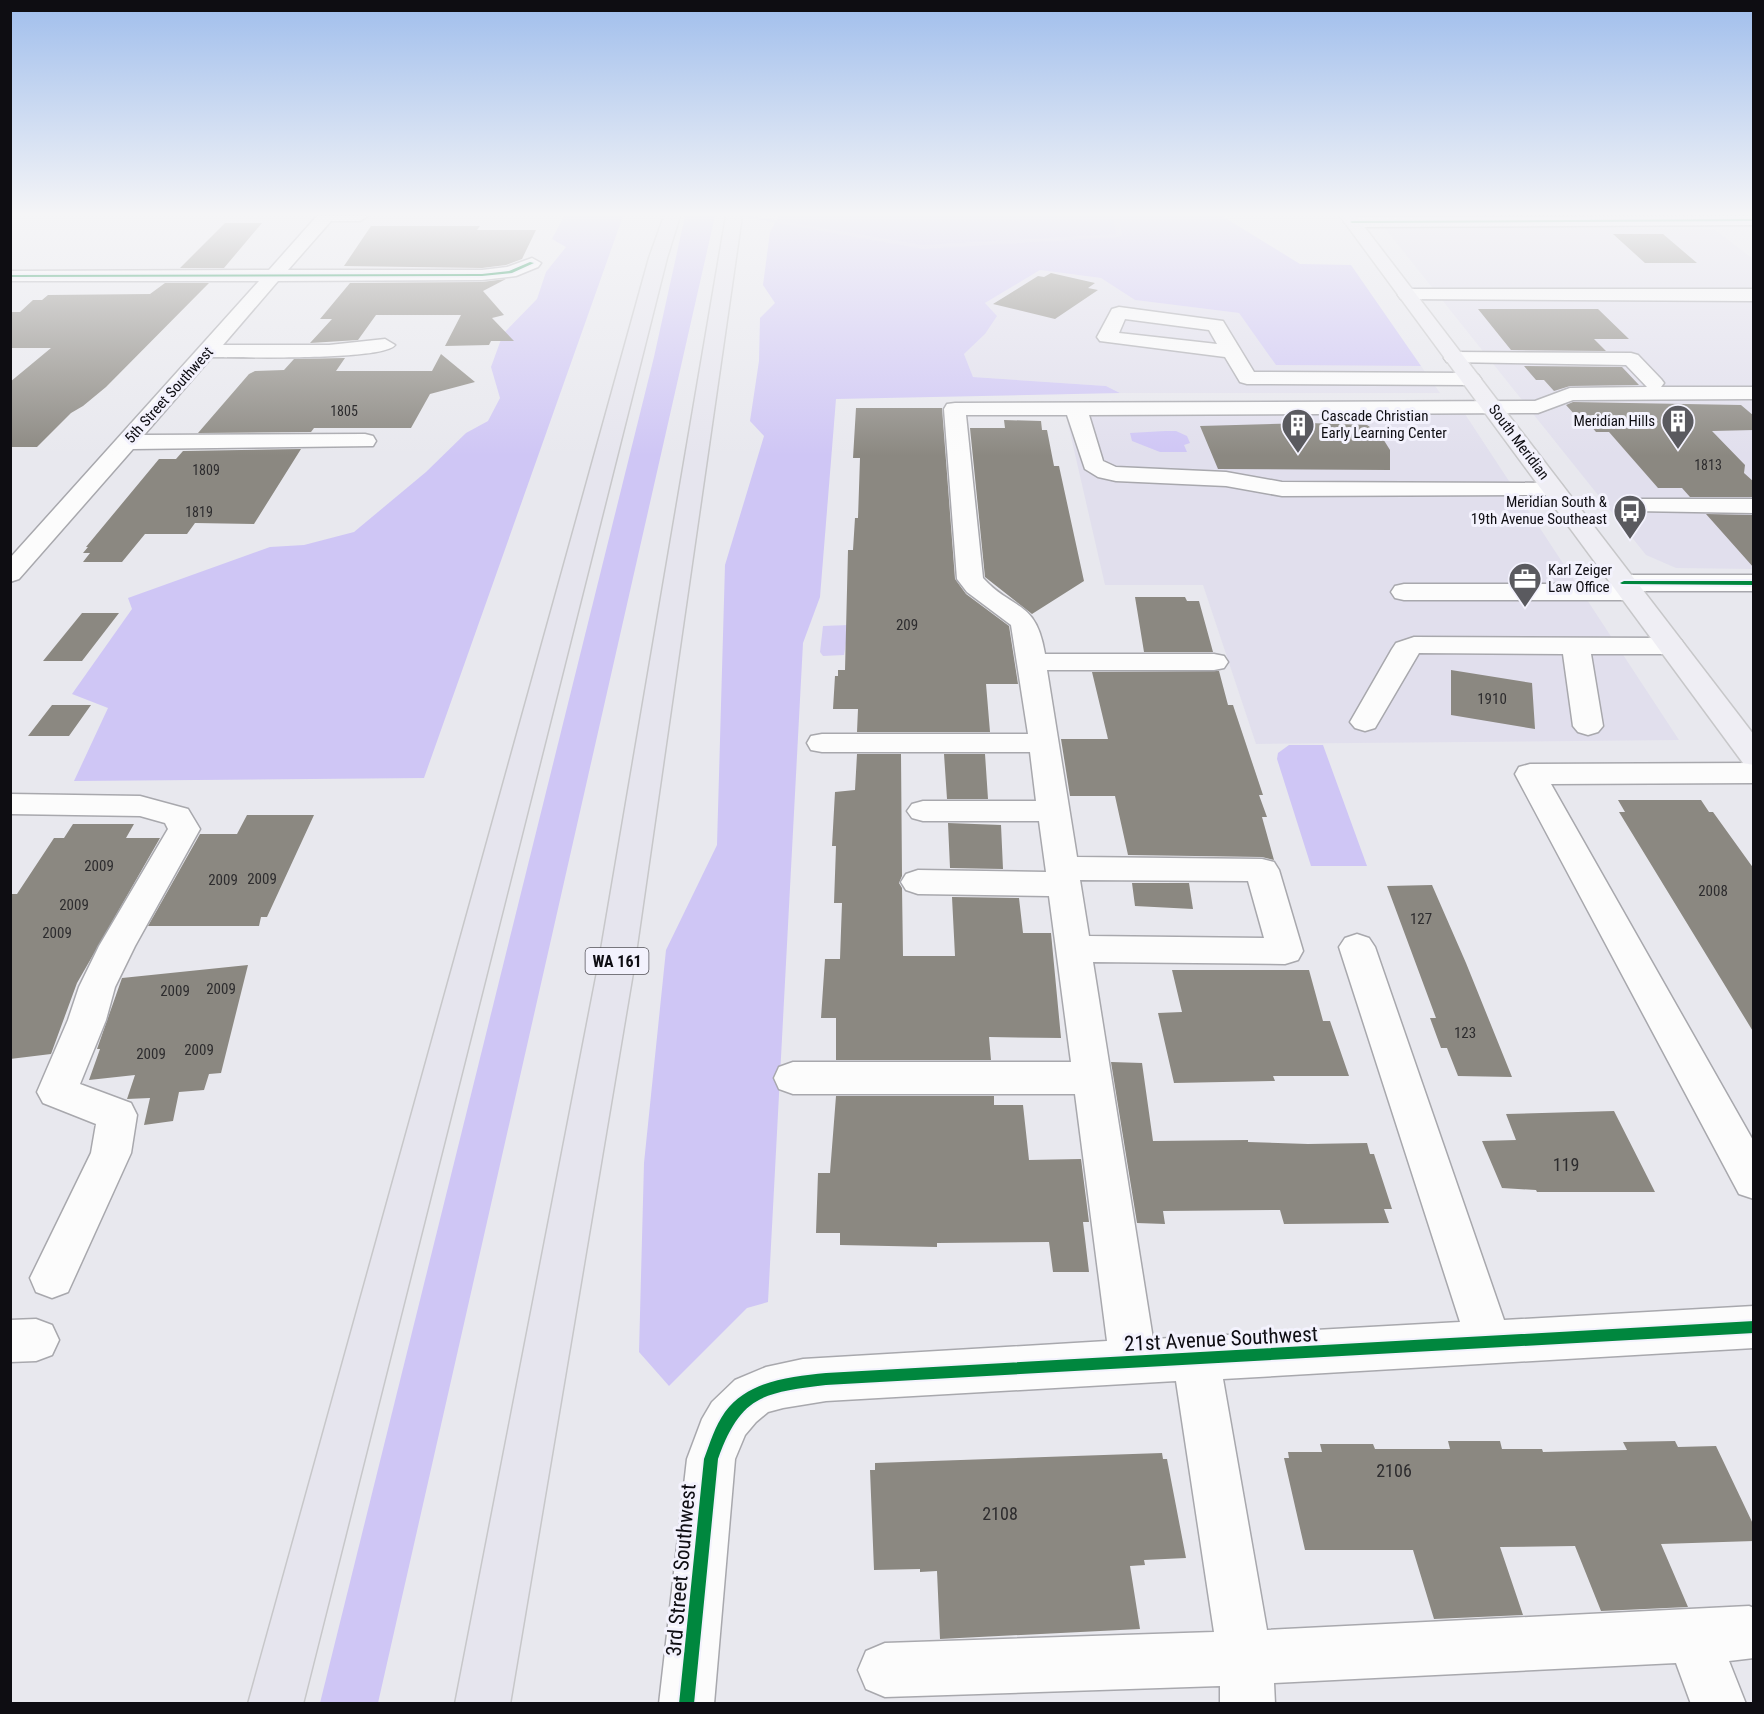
<svg xmlns="http://www.w3.org/2000/svg" width="1764" height="1714" font-family="'Roboto Condensed',sans-serif">
	<style>
		.built { fill: #e1dfed }
		.green { fill: #cfc6f5 }
		.water { fill: #d5cef3 }
		.lines { fill: none; stroke-linecap: round; stroke-linejoin: round }
		.stream { fill: #d5cef3; fill-rule: evenodd }
		.building { fill: #8b8881 }
		.minor-casing { stroke: #a8a8ad; stroke-width: 3 }
		.major-casing { stroke: #c7c7c9; stroke-width: 3 }
		.highway-casing { stroke: #c7c7c9; stroke-width: 3 }
		.minor { fill: #fcfcfc; fill-rule: evenodd }
		.major { fill: #efeef4; fill-rule: evenodd }
		.highway { fill: #e6e5ee; fill-rule: evenodd }
		.cycleway-casing { stroke: #f3f2fd; stroke-width: 4 }
		.cycleway { fill: #00873e; fill-rule: evenodd }
		.labels { text-anchor: middle; dominant-baseline: central; stroke-width: 6; stroke-linejoin: round; paint-order: stroke }
		.far-number-label { font-size: 14px; fill: #2d2c2e }
		.far-street-label { font-size: 15px; fill: #0e0d12; stroke: #f3f2fd }
		.far-poi-label { font-size: 15px; fill: #0e0d12; stroke: #f3f2fd; text-anchor: start }
		.number-label { font-size: 15px; fill: #2d2c2e }
		.shield { fill: #f3f2fd; stroke: #535258; stroke-width: 1.5 }
		.shield-label { font-size: 16px; font-weight: bold; fill: #0e0d12 }
		.near-number-label { font-size: 18px; fill: #2d2c2e }
		.near-street-label { font-size: 21px; fill: #0e0d12; stroke: #f3f2fd }
	</style>
	<rect width="100%" height="100%" fill="#e8e8ee"/>
	<!-- built -->
	<path class="built" d="M1375,216H1516L1528,228L1714,229L1753,259V569L1676,568L1646,555Z
		M1040,270L1101,278L1135,300L1239,313L1277,365L1421,366L1440,393H1120L1106,386L973,377L964,354L985,334V303Z
		M1465,414L1679,740L1256,744L1203,585H1105L1066,415Z"/>
	<!-- green -->
	<path class="green" d="M564,216H623L424,778L74,781L108,708L72,694L132,609L128,598L270,547L304,545L354,532L426,472L466,433L488,421L500,398L491,367L503,334L537,299L546,272L566,247L552,239Z
		M685,216H715L378,1703H320L654,357Z
		M779,216H1222L1300,264L1351,265L1421,366L1276,365L1239,313L1135,300L1101,278L1040,270L985,303L997,316L985,334L964,354L973,377L1106,386L1120,393L836,399L820,597L803,643L768,1302L747,1308L669,1386L639,1352L644,1163L666,950L717,845L725,565L764,436L750,421L759,361L760,318L775,303L763,285L770,232Z
		M1165,431H1176L1187,436L1190,443L1184,445L1187,452H1160L1132,441L1130,433Z
		M1289,745H1323L1367,866H1311L1277,759L1278,753Z"/>
	<!-- water -->
	<path class="water" d="M849,625L844,655L823,656L820,652L823,626Z"/>
	<g class="lines">
		<!-- stream -->
		<path class="stream" d="M739,216H751L923,245L1116,234L1113,216H1119L1122,235L1119,237L923,249Z"/>
	</g>
	<!-- building -->
	<path class="building" d="M225,223H262L224,268H180Z
		M371,226H480L477,230H536L522,259L506,265L482,268L344,266Z
		M1613,234H1663L1697,263H1645Z
		M1051,273L1095,283L1088,288L1098,290L1055,319L993,304L1038,276L1044,277Z
		M506,279L483,291L504,315L492,318L514,341H491L489,345L445,346L461,315H376L358,340L310,343L332,319H320L350,283L482,282Z
		M165,283H209L106,387L83,406L71,413L37,447H10V382L51,348H10V312H20L33,300H42L48,295L150,294Z
		M1478,309H1598L1629,339H1594L1606,351L1511,350Z
		M441,354L475,382L430,394L411,428H314L311,432L198,433L249,374L255,371L284,370L294,359L345,358L336,371H432Z
		M1524,366L1622,367L1639,385L1570,386L1554,391L1544,380H1536Z
		M1573,402L1741,405L1754,416V430L1712,431L1745,465L1744,473L1754,482V497H1690L1682,488H1658L1609,432H1596L1591,426H1585L1566,405Z
		M856,408H942L955,579L966,594L1009,626L1018,684H986L990,732H857L858,709H833L835,676H838V670H845L848,550H853L855,518H858L860,458H853Z
		M1004,420L1041,421L1042,430H1047L1054,466H1059L1084,581L1032,614L985,577L970,428H1005Z
		M1309,423L1367,425L1380,434L1390,450V470L1218,469L1200,426Z
		M301,449L254,524L195,523L187,534H145L122,562H83L90,553H83L88,547H86L159,459H176L183,451Z
		M1706,514L1754,515V568Z
		M1135,597H1185L1187,601H1199L1213,652H1144Z
		M82,613H119L82,661H43Z
		M1451,670L1532,683L1535,729L1451,715Z
		M1219,671L1228,705H1233L1263,795H1259L1267,817H1262L1274,860L1262,857L1128,855L1115,796H1070L1061,739H1108L1092,672Z
		M52,705H91L69,736H28Z
		M857,754H901L902,876L899,883L902,888L903,956H955L952,897L1019,898L1023,933H1051L1061,1038L989,1037L991,1060H836V1018H821L825,959H840L842,903H834L836,846H832L835,792L855,790Z
		M944,754H985L988,799H947Z
		M1618,800H1701L1709,812H1713L1754,869V1033L1619,812H1625Z
		M247,815H314L267,917H261L259,926H148L200,834H237Z
		M948,823L1001,825L1003,869L950,868Z
		M73,824H134L126,838H160L77,983L51,1054L10,1059V894H17L54,838H64Z
		M1132,883H1189L1193,909L1135,906Z
		M1432,885L1466,963L1512,1077L1458,1076L1447,1048H1441L1430,1018H1436L1387,886Z
		M248,965L221,1073L209,1074L204,1090L179,1092L173,1121L144,1125L150,1098L127,1099L135,1075L89,1080L100,1049H97L122,978Z
		M1172,970H1309L1323,1021H1330L1349,1076H1273L1275,1081L1174,1083L1158,1013L1182,1012Z
		M1111,1062L1142,1063L1153,1141L1248,1140V1142L1308,1144L1367,1143L1370,1154H1374L1392,1209H1384L1389,1223L1284,1224L1280,1210L1163,1211L1165,1224L1137,1223Z
		M836,1096H994V1105H1023L1029,1160L1081,1159L1089,1222H1083L1089,1272H1053L1049,1242L937,1243V1247L840,1245V1233H816L818,1173H830Z
		M1614,1111L1655,1192H1537L1536,1190L1502,1188L1482,1141L1516,1140L1506,1114Z
		M1448,1441H1500L1502,1449H1542L1543,1452L1627,1450L1623,1442L1675,1441L1678,1447L1716,1446L1754,1526V1541L1661,1544L1688,1607L1601,1611L1575,1546L1500,1547L1523,1615L1434,1619L1413,1550H1305L1284,1458H1289L1288,1452H1322L1320,1444H1373L1375,1449H1450Z
		M1162,1453L1163,1459H1167L1186,1558L1144,1560L1145,1565L1130,1566L1140,1629L940,1639L937,1571L920,1572V1569L874,1570L870,1470H875V1463Z"/>
	<g class="lines">
		<defs>
			<path id="minor" d="M317,216H368L360,221H331L288,270H482L507,267L532,258L541,263L538,267L516,276L482,280L278,281L223,345H329L385,339L395,345C384,361 239,357 212,357L144,435L365,434L373,436L376,441L373,446L133,449L19,579L10,582V558L259,281H10V271L269,270Z
				M1754,216V225L1352,227L1344,222L1352,217Z
				M1407,289H1754V301L1401,299L1398,295L1401,291Z
				M1119,307L1223,321L1254,372L1471,373L1478,375L1481,379L1478,383L1471,385L1247,384L1240,382L1225,357L1100,341L1097,337L1112,309ZM1125,319L1209,330L1217,344L1119,333Z
				M1454,352L1631,353L1638,355L1661,379L1664,383L1661,387H1754V399L1573,400L1538,413L1089,415L1103,461L1116,467L1226,472L1282,482L1560,483L1564,488L1560,493L1552,495L1282,496L1226,486L1116,481L1098,477L1085,469L1067,415H966L983,578C1013,611 1036,599 1045,654H1214L1224,656L1228,662L1224,668L1214,670H1047L1077,857L1262,859L1274,862L1279,870L1303,951L1298,960L1285,964L1093,962L1153,1339L1460,1322L1339,947L1345,938L1357,934L1369,938L1375,947L1504,1320L1754,1306V1348L1223,1379L1267,1630L1749,1606L1754,1608V1658L1729,1661L1746,1704H1691L1676,1663L1274,1683L1275,1704H1220V1686L885,1697L866,1689L858,1670L866,1651L885,1643L1214,1632L1176,1381L826,1401L783,1408L768,1412L756,1422L745,1435L735,1459L714,1704H659L687,1459L702,1419L712,1402L735,1380L766,1367L803,1359L1107,1341L1075,1094H793L779,1089L774,1078L779,1067L793,1062H1071L1049,896L918,894L906,890L901,882L906,874L918,870L1046,872L1039,821H923L912,818L907,811L912,804L923,801H1036L1030,752H822L811,750L807,743L811,736L822,734H1028L1011,625L967,592L957,579L944,409L947,404L955,403L1535,401L1570,388L1647,387L1626,365L1447,362L1444,358L1447,354ZM1080,880L1248,881L1264,938L1089,936Z
				M1642,499H1754V513L1634,511L1630,506L1634,501Z
				M1624,575H1754V591H1642L1639,598L1630,600H1404L1395,598L1391,592L1395,586L1404,584H1612L1615,578Z
				M1414,637L1671,638L1681,640L1685,646L1681,652L1671,654H1591L1603,726L1598,732L1588,735L1578,732L1573,726L1563,654L1419,653L1375,728L1365,731L1355,728L1350,722L1392,649L1396,643Z
				M1754,763V783L1551,784L1754,1142V1199L1739,1194L1515,774L1519,767L1530,764Z
				M10,794L140,796L188,809L200,829L135,946L115,987L106,1020L80,1084L131,1103L137,1115L131,1153L68,1292L52,1298L36,1292L30,1278L91,1153L96,1124L43,1103L37,1092L68,1020L79,987L99,946L168,829L165,823L140,816L10,814Z
				M36,1319L52,1325L59,1340L52,1355L36,1361L10,1362V1320Z"/>
			<path id="major" d="M1340,216H1356L1754,735V765L1743,763Z"/>
			<path id="highway" d="M664,216H680L667,258L303,1704H248L649,258Z
				M726,216H742L634,967L510,1704H455L598,967Z"/>
		</defs>
		<!-- minor casing -->
		<use href="#minor" class="minor-casing"/>
		<!-- major casing -->
		<use href="#major" class="major-casing"/>
		<!-- highway casing -->
		<use href="#highway" class="highway-casing"/>
		<!-- minor -->
		<use href="#minor" class="minor"/>
		<!-- major -->
		<use href="#major" class="major"/>
		<!-- highway -->
		<use href="#highway" class="highway"/>
		<defs>
			<path id="cycleway" d="M1754,219V221L1352,223L1350,222L1352,221Z
				M530,262L534,263L512,273L482,276L10,277V275L482,274L509,271Z
				M1624,581H1754V585L1622,584L1620,583Z
				M1754,1321V1333L826,1385C763,1393 741,1395 718,1459L694,1704H679L704,1459C710,1443 715,1426 725,1412C749,1380 790,1377 826,1373Z"/>
		</defs>
		<!-- cycleway casing -->
		<use href="#cycleway" class="cycleway-casing"/>
		<!-- cycleway -->
		<use href="#cycleway" class="cycleway"/>
	</g>
	<!-- sky -->
	<linearGradient id="sky" x2="0" y2="1"><stop stop-color="#a0beec"/><stop offset="0.47" stop-color="#f5f5f7"/><stop offset="1" stop-color="#f5f5f7" stop-opacity="0"/></linearGradient>
	<rect width="1764" height="456" fill="url(#sky)"/>
	<!-- icons -->
	<defs>
		<symbol id="building-pin" viewBox="-11 -11 22 30"><path d="M0 17L-7.5 6A9.5 9.5 0 1 1 7.5 6Z" fill="#5a5a5f" stroke="#f3f2fd"/><path d="M-4-6H4V6H1V3H-1V6H-4ZM-2.5-4.3h1.7v1.8h-1.7ZM.8-4.3h1.7v1.8H.8ZM-2.5-1h1.7V.8h-1.7ZM.8-1h1.7V.8H.8Z" fill="#fff"/></symbol>
		<symbol id="bus-pin" viewBox="-11 -11 22 30"><path d="M0 17L-7.5 6A9.5 9.5 0 1 1 7.5 6Z" fill="#5a5a5f" stroke="#f3f2fd"/><path d="M-5-6H5V4H4V6H2V4H-2V6H-4V4H-5ZM-3.5-4V0h7V-4ZM-3.5 1.2v1.5H-2V1.2ZM2 1.2v1.5H3.5V1.2Z" fill="#fff"/></symbol>
		<symbol id="office-pin" viewBox="-11 -11 22 30"><path d="M0 17L-7.5 6A9.5 9.5 0 1 1 7.5 6Z" fill="#5a5a5f" stroke="#f3f2fd"/><path d="M-6-3h4V-5.5h4V-3h4V5H-6ZM-1-4.5V-3h2v-1.5ZM-6 0V1H6V0Z" fill="#fff"/></symbol>
	</defs>
	<g fill-rule="evenodd">
		<use href="#building-pin" x="1659" y="402" width="38" height="52"/>
		<use href="#building-pin" x="1279" y="406" width="38" height="52"/>
		<use href="#bus-pin" x="1611" y="492" width="38" height="52"/>
		<use href="#office-pin" x="1506" y="560" width="38" height="52"/>
	</g>
	<g class="labels">
		<!-- far-number labels -->
		<g class="far-number-label">
			<text x="344" y="411">1805</text>
			<text x="1708" y="465">1813</text>
			<text x="206" y="470">1809</text>
			<text x="199" y="512">1819</text>
		</g>
		<!-- far-street labels -->
		<g class="far-street-label">
			<text transform="translate(169 395) rotate(-48)">5th Street Southwest</text>
			<text transform="translate(1519 442) rotate(53)">South Meridian</text>
		</g>
		<!-- far-poi labels -->
		<g class="far-poi-label">
			<text x="1321" y="416">Cascade Christian<tspan x="1321" dy="17">Early Learning Center</tspan></text>
			<text x="1655" y="421" text-anchor="end">Meridian Hills</text>
			<text x="1607" y="502" text-anchor="end">Meridian South &amp;<tspan x="1607" dy="17">19th Avenue Southeast</tspan></text>
			<text x="1548" y="570">Karl Zeiger<tspan x="1548" dy="17">Law Office</tspan></text>
		</g>
		<!-- number labels -->
		<g class="number-label">
			<text x="907" y="625">209</text>
			<text x="1492" y="699">1910</text>
			<text x="99" y="866">2009</text>
			<text x="262" y="879">2009</text>
			<text x="223" y="880">2009</text>
			<text x="1713" y="891">2008</text>
			<text x="74" y="905">2009</text>
			<text x="1421" y="919">127</text>
			<text x="57" y="933">2009</text>
			<text x="221" y="989">2009</text>
			<text x="175" y="991">2009</text>
			<text x="1465" y="1033">123</text>
			<text x="199" y="1050">2009</text>
			<text x="151" y="1054">2009</text>
		</g>
		<!-- shield labels -->
		<rect class="shield" x="585.5" y="948" width="63" height="26" rx="4.5"/>
		<g class="shield-label">
			<text x="617" y="961">WA 161</text>
		</g>
		<!-- near-number labels -->
		<g class="near-number-label">
			<text x="1566" y="1164">119</text>
			<text x="1394" y="1470">2106</text>
			<text x="1000" y="1513">2108</text>
		</g>
		<!-- near-street labels -->
		<g class="near-street-label">
			<text transform="translate(1221 1339) rotate(-3)">21st Avenue Southwest</text>
			<text transform="translate(681 1570) rotate(-85)">3rd Street Southwest</text>
		</g>
	</g>
	<!-- border -->
	<rect width="1764" height="1714" fill="none" stroke="#0e0d12" stroke-width="24"/>
</svg>
